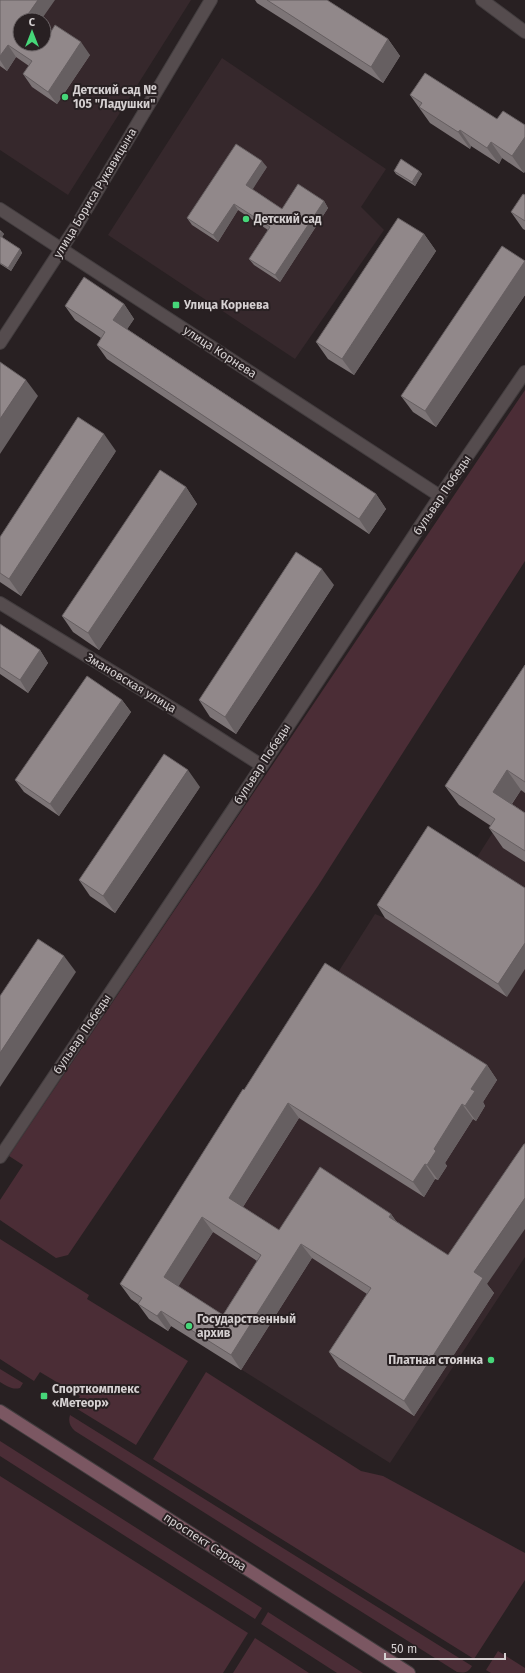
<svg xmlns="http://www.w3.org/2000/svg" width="525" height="1673" font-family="'Fira Sans',sans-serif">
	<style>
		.built { fill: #36282c; fill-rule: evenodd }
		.green { fill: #4b2d36 }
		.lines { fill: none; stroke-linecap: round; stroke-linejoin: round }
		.minor-casing { stroke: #433d3f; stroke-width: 14 }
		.tertiary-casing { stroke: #433d3f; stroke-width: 14 }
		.secondary-casing { stroke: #433d3f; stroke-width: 14 }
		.minor { stroke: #554c4e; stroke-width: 12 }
		.tertiary { stroke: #554c4e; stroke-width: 12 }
		.secondary { stroke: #7b5762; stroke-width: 12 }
		.wall { fill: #7d7577; fill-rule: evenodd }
		.shaded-wall { fill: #665f61 }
		.building { fill: #91888a; stroke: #665f61; fill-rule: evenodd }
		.poi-dot { fill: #46d779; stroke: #282022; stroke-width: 1.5 }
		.labels { text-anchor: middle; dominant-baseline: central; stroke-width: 4; stroke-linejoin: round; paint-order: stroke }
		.poi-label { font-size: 12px; font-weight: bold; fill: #d5d0d1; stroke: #282022; text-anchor: start }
		.street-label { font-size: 12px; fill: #d5d0d1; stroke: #282022 }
	</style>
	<rect width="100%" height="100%" fill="#282022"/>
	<!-- built -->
	<path class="built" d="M0,0H191L68,195L0,150ZM20,20H44V44H20Z
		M222,58L386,169L361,207L384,230L295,359L108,235Z
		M525,706V1257L390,1463L172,1326L168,1331L152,1312L131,1299L375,914L385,918L474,862L495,829L459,805Z"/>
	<!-- green -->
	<path class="green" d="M525,390V561L318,886L68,1255L56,1258L0,1220V1200L23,1165L9,1156Z
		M0,1239L89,1295L87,1299L188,1361L136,1445L74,1407L80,1396L40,1372L34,1381L0,1359Z
		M0,1369L23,1383L20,1388C12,1390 7,1386 0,1382Z
		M206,1372L361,1471L383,1476L525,1553V1580L474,1659L153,1459Z
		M70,1415L472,1666C468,1673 464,1673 457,1672L75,1431C70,1426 68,1422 70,1415Z
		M0,1441L262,1608L255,1619L0,1456Z
		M0,1476L248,1633L223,1673H0Z
		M268,1612L363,1673H337L261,1624Z
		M255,1638L309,1673H233Z
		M498,1651L525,1668V1673H491L486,1670Z"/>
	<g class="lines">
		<defs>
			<path id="minor" d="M482,0L525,32
				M0,209L440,496
				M0,343L77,225L211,0
				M0,603L180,713L261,765"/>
			<path id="tertiary" d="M0,1157L234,808L440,496L525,372"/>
			<path id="secondary" d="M0,1411L409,1673"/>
		</defs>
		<!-- minor casing -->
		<use href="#minor" class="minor-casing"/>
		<!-- tertiary casing -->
		<use href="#tertiary" class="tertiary-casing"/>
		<!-- secondary casing -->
		<use href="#secondary" class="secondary-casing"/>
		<!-- minor -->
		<use href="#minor" class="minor"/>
		<!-- tertiary -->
		<use href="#tertiary" class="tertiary"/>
		<!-- secondary -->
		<use href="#secondary" class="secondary"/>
	</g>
	<!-- wall -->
	<path class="wall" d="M0,0L20,44L46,40L90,55L57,104L32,87L23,74L29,66L16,57L7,71L0,66Z
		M255,0H327L388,39L400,56L383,83L257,3Z
		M410,95L497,119L525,125V171L524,173L502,158L499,164L471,146L470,149L430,123Z
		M267,167L252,189L282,209L324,201L328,208L280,282L254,265L249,259L268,230L238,210L218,242L192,225L187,218Z
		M394,171H419L422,174L415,186L396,174Z
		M525,195V230L523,229L511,212Z
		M0,230L4,234L2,237L20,249L22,253L11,271L0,264Z
		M424,234L436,251L354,375L328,359L316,342Z
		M525,261V295L436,427L413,412L401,396Z
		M124,304L134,319L127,329L376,494L386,509L369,534L107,359L97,345L101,338L75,320L65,306Z
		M116,451L21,596L0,582V537Z
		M186,487L197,504L99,650L73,632L62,616Z
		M334,585L236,734L210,717L199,700Z
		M0,624L40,650L48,663L28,693L0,674Z
		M525,665V793L521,790L512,804L525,813V862L503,848L489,828L491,826L459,805L445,786Z
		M122,700L131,712L59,816L24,792L15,780Z
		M200,787L115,913L90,896L79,880Z
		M428,826L507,997L385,918L377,905Z
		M487,1065L497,1080L483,1102L485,1106L476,1121L473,1119L445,1163L447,1166L438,1180L435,1179L424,1197L299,1118L243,1207L279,1230L391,1214L396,1221L487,1284L494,1293L414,1416L339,1367L329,1352L367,1294L312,1258L241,1370L171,1326L168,1331L149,1319L138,1304L131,1299L120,1284L244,1090ZM213,1232L257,1261L223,1315L178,1286Z"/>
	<!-- shaded-wall -->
	<path class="shaded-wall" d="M38,0H55L41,20H24Z
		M388,39L400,56L383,83L371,67Z
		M81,42L90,55L57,104L48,92Z
		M8,45L16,57L7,71L0,60V56Z
		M460,130L471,146L470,149L458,132Z
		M525,137V171L524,173L512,156Z
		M491,142L502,158L499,164L487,148Z
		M262,161L267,167L251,192L246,185Z
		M419,171L422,174L415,186L412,182Z
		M324,201L328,208L280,282L275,275Z
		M234,204L238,210L218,242L213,235Z
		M1,231L4,234L1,239L0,238V233Z
		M424,234L436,251L354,375L342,359Z
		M20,249L22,253L11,271L8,268Z
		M525,261V295L436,427L425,411Z
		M124,304L134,319L124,334L113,320Z
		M26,380L38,396L0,454V419Z
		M104,434L116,451L21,596L9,579Z
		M186,487L197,504L99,650L88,633Z
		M376,494L386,509L369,534L359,519Z
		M322,569L334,585L236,734L225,717Z
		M40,650L48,663L28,693L20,680Z
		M122,700L131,712L59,816L50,804Z
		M188,770L200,787L115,913L103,896Z
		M507,770L521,790L506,812L493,792Z
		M525,943V969L507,997L498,984Z
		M64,956L76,972L0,1087V1053Z
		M487,1065L497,1080L483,1102L485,1106L476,1121L465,1106L471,1089Z
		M288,1103L299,1118L239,1213L229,1198Z
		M462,1104L473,1119L445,1163L447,1166L438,1180L427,1165L434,1149Z
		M425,1164L435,1179L424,1197L413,1182Z
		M525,1198V1229L487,1284L494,1293L414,1416L404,1401L474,1272Z
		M391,1214L401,1229L389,1217Z
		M202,1217L213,1232L175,1292L164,1277Z
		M301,1244L312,1258L241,1370L231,1355Z
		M161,1311L171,1326L168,1331L157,1316Z"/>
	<!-- building -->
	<path class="building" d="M0,0H38L24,20H20V44H44V39L46,40L55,25L81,42L48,92L23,74L32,61L8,45L0,56Z
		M267,0H327L388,39L371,67Z
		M425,73L497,119L503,111L525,125V137L512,156L491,142L487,148L460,130L458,132L419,107L422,103L410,95Z
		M236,144L262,161L246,185L282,209L298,184L324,201L275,275L249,259L270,227L234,204L213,235L187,218Z
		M401,159L419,171L412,182L394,171Z
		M523,194L525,195V221L511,212Z
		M398,218L424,234L342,359L316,342Z
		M0,236L20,249L8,268L0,263Z
		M502,246L525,261L425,411L401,396Z
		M84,277L124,304L113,320L376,494L359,519L97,345L105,332L65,306Z
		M0,362L26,380L0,419Z
		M78,417L104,434L9,579L0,573V537Z
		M160,470L186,487L88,633L62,616Z
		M296,552L322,569L225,717L199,700Z
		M0,624L40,650L20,680L0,667Z
		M525,665V782L507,770L493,792L525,813V851L489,828L495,819L445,786Z
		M87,676L122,700L50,804L15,780Z
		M164,754L188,770L103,896L79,880Z
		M428,826L525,888V943L498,984L377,905Z
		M38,939L64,956L0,1053V996Z
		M325,963L487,1065L471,1089L475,1091L465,1106L462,1104L434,1149L436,1151L427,1165L425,1164L413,1182L288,1103L229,1198L279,1230L320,1167L391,1214L389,1217L448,1255L524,1144H525V1198L474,1272L483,1278L404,1401L329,1352L371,1288L301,1244L231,1355L161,1311L157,1316L138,1304L142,1298L120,1284L243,1089L244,1090ZM202,1217L261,1255L223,1315L164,1277Z"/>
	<!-- markers -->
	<g class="poi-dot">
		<circle cx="65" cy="97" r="4"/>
		<circle cx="246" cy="219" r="4"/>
		<rect x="172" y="301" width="8" height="8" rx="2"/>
		<circle cx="189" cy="1326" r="4"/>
		<circle cx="491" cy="1360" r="4"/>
		<rect x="40" y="1392" width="8" height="8" rx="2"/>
	</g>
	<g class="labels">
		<!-- poi labels -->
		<g class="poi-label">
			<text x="73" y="90">Детский сад №<tspan x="73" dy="14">105 "Ладушки"</tspan></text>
			<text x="254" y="219">Детский сад</text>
			<text x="184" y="305">Улица Корнева</text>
			<text x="197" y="1319">Государственный<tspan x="197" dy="14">архив</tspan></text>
			<text x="483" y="1360" text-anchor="end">Платная стоянка</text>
			<text x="52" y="1389">Спорткомплекс<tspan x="52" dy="14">«Метеор»</tspan></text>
		</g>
		<!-- street labels -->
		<g class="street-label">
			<text transform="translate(95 193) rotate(-59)">улица Бориса Рукавицына</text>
			<text transform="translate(220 352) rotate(33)">улица Корнева</text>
			<text transform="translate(442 495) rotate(-56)">бульвар Победы</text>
			<text transform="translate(131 683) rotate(31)">Змановская улица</text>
			<text transform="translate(262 764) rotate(-57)">бульвар Победы</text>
			<text transform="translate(82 1034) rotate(-56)">бульвар Победы</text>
			<text transform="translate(205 1542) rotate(33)">проспект Серова</text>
		</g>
	</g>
	<!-- north arrow -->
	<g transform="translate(32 32)"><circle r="19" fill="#282022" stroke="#6d6668"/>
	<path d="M0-3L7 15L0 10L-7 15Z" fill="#46d779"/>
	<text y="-6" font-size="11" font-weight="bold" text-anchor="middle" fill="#d5d0d1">С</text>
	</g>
	<!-- scale -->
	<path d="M385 1653v6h120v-6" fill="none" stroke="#d5d0d1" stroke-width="2"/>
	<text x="391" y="1653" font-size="12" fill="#d5d0d1" stroke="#282022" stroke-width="3" paint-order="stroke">50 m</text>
</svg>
